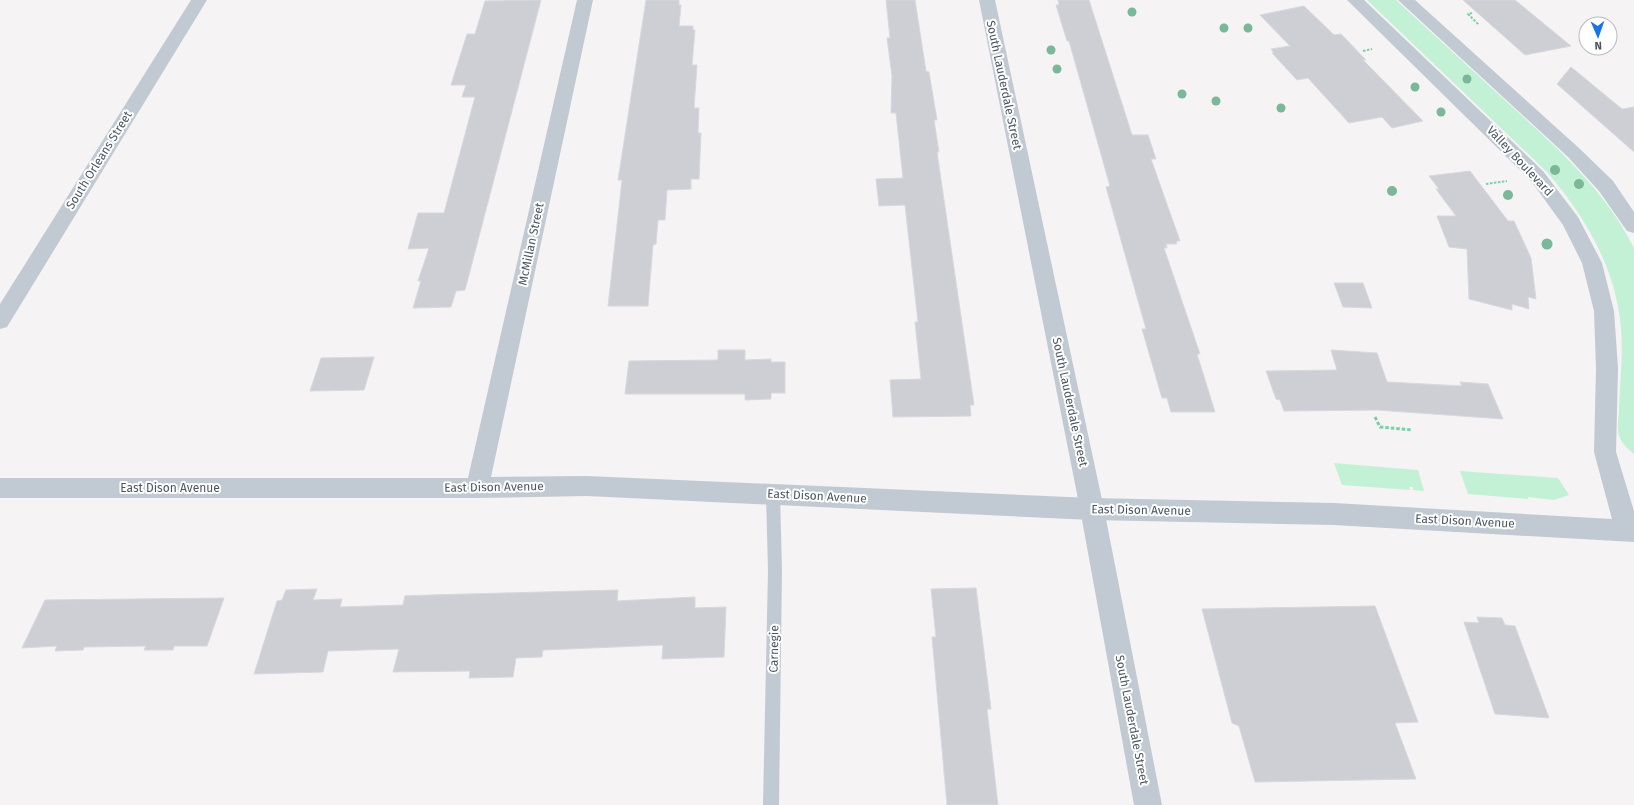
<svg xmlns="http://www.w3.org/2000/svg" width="1634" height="805" font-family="'Fira Sans',sans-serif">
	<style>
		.green { fill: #c3f1d5 }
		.building { fill: #cdcfd5; stroke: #d7d9de }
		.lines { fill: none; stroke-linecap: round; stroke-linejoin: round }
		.path-far1 { stroke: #7ad0a6; stroke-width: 2; stroke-dasharray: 2.5 1.5; stroke-linecap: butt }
		.path { stroke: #7ad0a6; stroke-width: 3; stroke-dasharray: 3.5 2; stroke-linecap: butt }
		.service { fill: #c1cad2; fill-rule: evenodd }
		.minor { fill: #c1cad2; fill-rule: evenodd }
		.tertiary { fill: #c1cad2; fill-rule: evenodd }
		.tree { fill: #7bb799 }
		.labels { text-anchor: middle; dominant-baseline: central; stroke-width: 4; stroke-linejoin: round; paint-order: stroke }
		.street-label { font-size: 12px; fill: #4a5661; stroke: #fff }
	</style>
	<rect width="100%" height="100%" fill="#f5f3f3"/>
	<!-- green -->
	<path class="green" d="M1367,0H1396C1434,35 1472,70 1510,105C1557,148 1605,190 1634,248V454C1629,450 1623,445 1620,438C1616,429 1619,417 1619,408C1620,379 1624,348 1620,319C1613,263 1583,214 1547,172Z
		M1334,463L1418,470L1424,491L1413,490V487H1409L1410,490L1342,485Z
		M1460,471L1558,478L1569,495L1554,500L1528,497V499L1468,494Z"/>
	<!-- building -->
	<path class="building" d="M541,0L465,290L456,291L451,307L413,308L421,281H418L429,248L408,249L418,213H444L475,97H462L466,85H451L467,34H475L485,1Z
		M646,0H679V5H681L679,26H693V30H695L692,65H697L694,108H699L698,133H701L699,179H691V189L667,190L665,220H658L656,244L653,245L648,306H608L622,180H618Z
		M886,0H915L926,71L929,72L937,120H934L939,152H937L974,405H970L971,416L893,417L890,380L921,379L915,322H918L905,205L879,206L876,179L903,178L896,113H891L892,76L887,38H890Z
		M1058,0H1089L1132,135H1148L1156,159H1151L1180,241H1176L1177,244H1166L1167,248H1164L1200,354H1197L1215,412H1171L1167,398H1162L1142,329H1146L1106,187L1110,186L1069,41H1067L1056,5H1059Z
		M1463,0H1515L1571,46L1525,55Z
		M1304,6L1334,35L1341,34L1366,60H1363L1423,121L1392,128L1382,117L1349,123L1308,78L1297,80L1272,53H1274L1271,49L1290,46L1260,15Z
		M1571,67L1622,109L1634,107V152L1557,84Z
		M1470,171L1508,221H1514L1531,258L1536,299L1528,297L1529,309L1512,304V310L1469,299L1467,249L1449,247L1437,216H1456L1436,189H1439L1429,176Z
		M1334,283H1363L1372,308L1343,307Z
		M718,350H745V360L771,359V362H785V393H771V399L745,400V394H625L629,361L718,360Z
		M1331,350L1377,353L1387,382L1462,386L1460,382L1488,384L1503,419L1377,410L1284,411L1280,400L1276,399L1266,371L1337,370Z
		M374,357L364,390L310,391L321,358Z
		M976,588L991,709H987L998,805H947L932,637H936L931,589Z
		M317,589L313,600L342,599L340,607L403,605L405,596L429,595L618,590L617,601L695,597V608L726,607L724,657L662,659L663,645L543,650L542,657L516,658L513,677L469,678L470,671L393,672L399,649L328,651L323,672L254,674L277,601L282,600L286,590Z
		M224,598L207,646H174L173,650H144L146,646L84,647L83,650L55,651L57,646L22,648L45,600Z
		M1375,606L1418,722L1395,723L1416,779L1255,782L1239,726L1232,723L1202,609Z
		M1477,617L1502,618L1505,625L1515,626L1549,718L1495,714L1464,622L1479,623Z"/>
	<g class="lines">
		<!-- path-far1 -->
		<path class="path-far1" d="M1472,13L1468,14L1479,25
			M1363,51L1372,49
			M1486,184L1507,181"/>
		<!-- path -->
		<path class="path" d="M1375,417L1380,427L1412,430"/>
		<!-- service -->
		<path class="service" d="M773,488L778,490L780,494L782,570L779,805H763L768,570L766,494L768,490Z"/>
		<!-- minor -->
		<path class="minor" d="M191,0H207L7,327L0,329V304Z
			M577,0H593L491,477L587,476L1092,498L1334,503L1612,519L1594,452L1596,368L1594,311L1582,263L1563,225L1531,181L1347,0H1364L1543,171L1578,217L1602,263L1614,311L1618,368L1616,452L1634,511V542L1334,525L1092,520L587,496L477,498H0V478H468Z
			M1398,0H1415L1580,149L1613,181L1634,212V233L1627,231L1599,191L1568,157Z"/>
		<!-- tertiary -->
		<path class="tertiary" d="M979,0H995L1104,509L1162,805H1134L1080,509Z"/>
	</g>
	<!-- trees -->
	<g class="tree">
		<circle cx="1132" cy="12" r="4.5"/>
		<circle cx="1224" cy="28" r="4.5"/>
		<circle cx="1248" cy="28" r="4.5"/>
		<circle cx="1051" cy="50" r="4.5"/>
		<circle cx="1057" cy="69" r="4.5"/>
		<circle cx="1467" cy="79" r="4.5"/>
		<circle cx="1415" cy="87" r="4.5"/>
		<circle cx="1182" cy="94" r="4.5"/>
		<circle cx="1216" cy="101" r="4.5"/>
		<circle cx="1281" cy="108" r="4.5"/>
		<circle cx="1441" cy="112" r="4.5"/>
		<circle cx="1555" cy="170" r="5"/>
		<circle cx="1579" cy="184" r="5"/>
		<circle cx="1392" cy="191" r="5"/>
		<circle cx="1508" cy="195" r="5"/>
		<circle cx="1547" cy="244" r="5.5"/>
	</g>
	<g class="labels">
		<!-- street labels -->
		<g class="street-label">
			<text transform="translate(1004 85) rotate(78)">South Lauderdale Street</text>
			<text transform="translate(99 160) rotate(-58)">South Orleans Street</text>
			<text transform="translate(1520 161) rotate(47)">Valley Boulevard</text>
			<text transform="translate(531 244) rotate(-78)">McMillan Street</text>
			<text transform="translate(1070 402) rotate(78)">South Lauderdale Street</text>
			<text transform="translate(494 487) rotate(-1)">East Dison Avenue</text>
			<text x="170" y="488">East Dison Avenue</text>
			<text transform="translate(817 496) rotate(3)">East Dison Avenue</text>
			<text transform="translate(1141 510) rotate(1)">East Dison Avenue</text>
			<text transform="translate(1465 521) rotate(3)">East Dison Avenue</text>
			<text transform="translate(774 649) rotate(-89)">Carnegie</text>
			<text transform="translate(1132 720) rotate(79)">South Lauderdale Street</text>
		</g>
	</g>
	<!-- north arrow -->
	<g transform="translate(1598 36) rotate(178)"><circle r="19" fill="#ffffff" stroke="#b7bbc0"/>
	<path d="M0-3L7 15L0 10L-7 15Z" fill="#1a73e8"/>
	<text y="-6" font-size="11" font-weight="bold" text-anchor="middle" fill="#4a5661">N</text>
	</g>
</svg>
